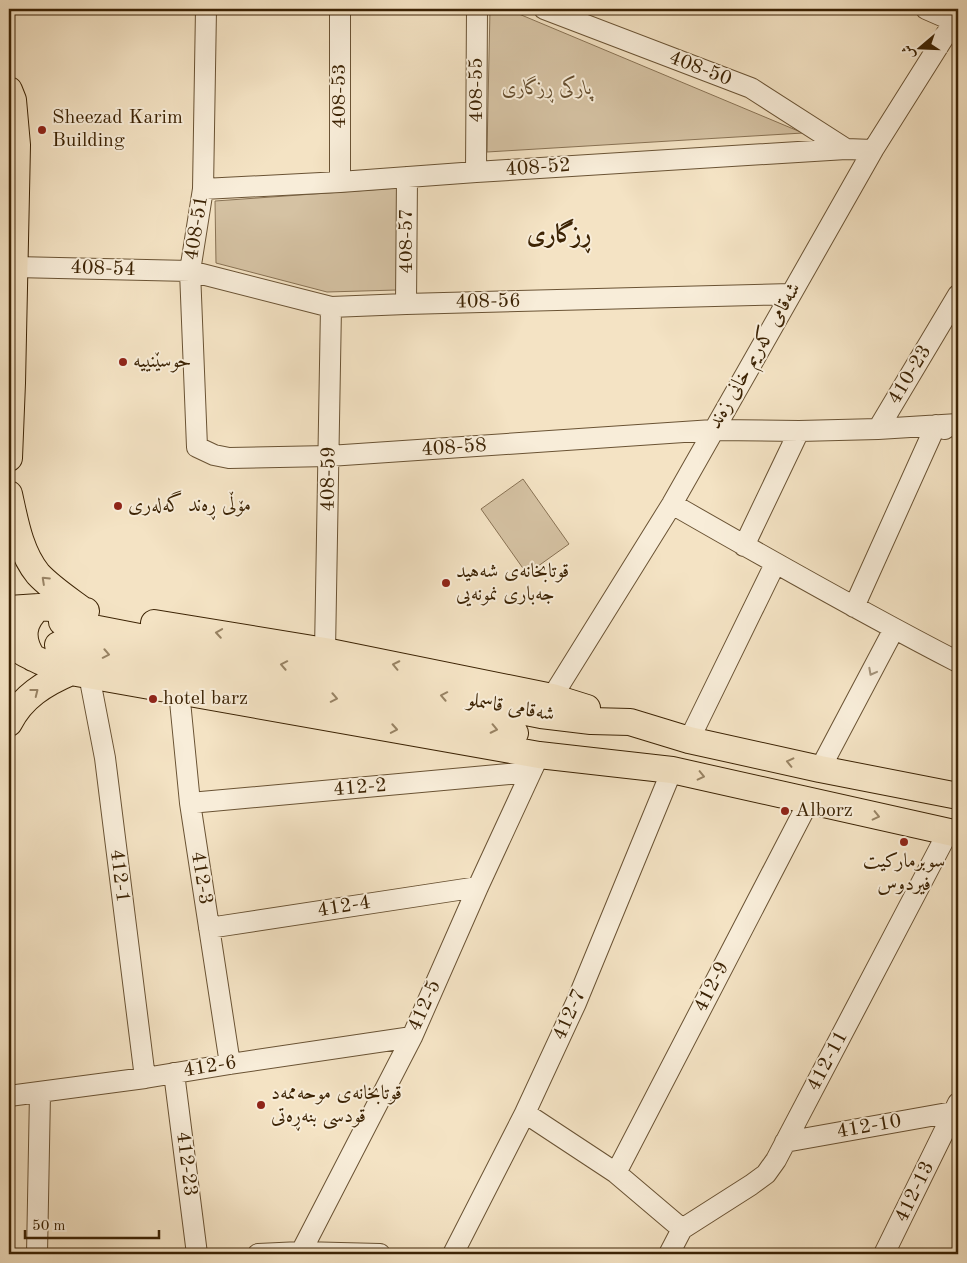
<svg xmlns="http://www.w3.org/2000/svg" width="967" height="1263" font-family="'Old Standard TT',Amiri,serif">
	<style>
		.green { fill: #d5c2a3; stroke: #887254 }
		.lines { fill: none; stroke-linecap: round; stroke-linejoin: round }
		.minor-casing { stroke: #6a5334; stroke-width: 22 }
		.major-casing { stroke: #3c2304; stroke-width: 28 }
		.minor { stroke: #f8edd9; stroke-width: 20 }
		.major { stroke: #f4e3c4; stroke-width: 26 }
		.oneway { stroke: #988364 }
		.oneway2 { stroke: #a39279 }
		.poi-dot { fill: #8f2418; stroke: #f8edd9; stroke-width: 2 }
		.labels { text-anchor: middle; dominant-baseline: central; stroke-width: 4; stroke-linejoin: round; paint-order: stroke }
		.street-label { font-size: 20px; fill: #3c2304; stroke: #f8edd9 }
		.park-label { font-size: 20px; font-style: italic; fill: #624b2c; stroke: #f8edd9 }
		.poi-label { font-size: 20px; fill: #3c2304; stroke: #f8edd9; text-anchor: start }
		.district-label { font-size: 25px; font-weight: bold; fill: #3c2304; stroke: #f8edd9 }
	</style>
	<rect width="100%" height="100%" fill="#f4e3c4"/>
	<filter id="stains"><feTurbulence type="fractalNoise" baseFrequency=".004" numOctaves="4"/><feColorMatrix values="0 0 0 0 .2 0 0 0 0 .09 0 0 0 0 .02 0 0 0 .5 -.17"/></filter>
	<radialGradient id="worn" r=".72"><stop offset=".6" stop-color="#630" stop-opacity="0"/><stop offset="1" stop-color="#630" stop-opacity=".3"/></radialGradient>
	<!-- green -->
	<path class="green" d="M490,9H507L803,133L487,152Z
		M398,188L397,290L327,292L216,263L215,201Z
		M523,479L569,544L527,574L481,509Z"/>
	<g class="lines">
		<defs>
			<path id="minor" d="M206,9L203,189L190,271L197,447L214,455L229,458L329,456L713,430L799,431L878,429L958,424
				M544,9L751,88L846,149
				M926,9L958,23
				M476,172L477,9
				M340,182V9
				M203,189L340,182L476,172L846,149L873,150
				M15,267L190,271L331,307L406,304L791,294
				M406,304L407,177
				M878,429L958,295
				M672,504C766,558 861,612 958,662
				M744,546L799,431
				M854,607L936,425L945,429
				M325,651L331,307
				M89,675L105,758L145,1078
				M179,691L190,803L230,1064
				M552,697L672,504L873,150L958,15
				M689,740L775,564
				M820,769L894,629
				M190,803L531,772
				M209,928L478,887
				M174,1073L197,1254
				M9,1096L145,1078L230,1064L412,1037
				M525,1113L616,1173L682,1229
				M785,1142L953,1112
				M616,1173L809,801
				M301,1252L412,1037L478,887L539,755
				M37,1254L40,1093
				M258,1254L301,1252L380,1254
				M453,1254L525,1113L576,1003L672,770
				M669,1254L682,1229L751,1185L766,1174L776,1160L948,832
				M884,1254L958,1103"/>
			<path id="major" d="M9,90L13,100L17,145L12,383L9,458
				M9,494C15,521 20,552 38,574C51,588 68,599 84,611
				M9,609L39,607L86,611
				M62,622L541,715L591,721L630,722L689,740L820,769L958,796
				M154,623L325,651L552,697L587,708
				M9,644C29,657 47,666 71,672L539,755L672,770L958,834
				M58,645L515,733
				M33,658C20,639 22,622 39,607
				M9,723C22,697 45,683 71,672"/>
		</defs>
		<!-- minor casing -->
		<use href="#minor" class="minor-casing"/>
		<!-- major casing -->
		<use href="#major" class="major-casing"/>
		<!-- minor -->
		<use href="#minor" class="minor"/>
		<!-- major -->
		<use href="#major" class="major"/>
	</g>
	<!-- one-way arrows -->
	<defs><path id="oneway-chevron" d="M-2-3.5L2.5 0L-2 3.5" fill="none" stroke-width="1.6" stroke-linecap="round" stroke-linejoin="round" transform="scale(1.25)"/></defs>
	<g class="oneway">
		<use href="#oneway-chevron" transform="translate(45 580) rotate(-137)"/>
		<use href="#oneway-chevron" transform="translate(219 633) rotate(-171)"/>
		<use href="#oneway-chevron" transform="translate(106 654) rotate(11)"/>
		<use href="#oneway-chevron" transform="translate(284 665) rotate(-169)"/>
		<use href="#oneway-chevron" transform="translate(396 665) rotate(-168)"/>
		<use href="#oneway-chevron" transform="translate(35 692) rotate(-38)"/>
		<use href="#oneway-chevron" transform="translate(444 696) rotate(-169)"/>
		<use href="#oneway-chevron" transform="translate(334 698) rotate(11)"/>
		<use href="#oneway-chevron" transform="translate(394 729) rotate(10)"/>
		<use href="#oneway-chevron" transform="translate(494 729) rotate(12)"/>
		<use href="#oneway-chevron" transform="translate(790 762) rotate(-167)"/>
		<use href="#oneway-chevron" transform="translate(701 776) rotate(13)"/>
		<use href="#oneway-chevron" transform="translate(876 816) rotate(13)"/>
	</g>
	<use class="oneway2" href="#oneway-chevron" transform="translate(872 672) rotate(118)"/>
	<!-- markers -->
	<g class="poi-dot">
		<circle cx="42" cy="130" r="5"/>
		<circle cx="123" cy="362" r="5"/>
		<circle cx="118" cy="506" r="5"/>
		<circle cx="446" cy="583" r="5"/>
		<circle cx="153" cy="699" r="5"/>
		<circle cx="785" cy="811" r="5"/>
		<circle cx="904" cy="842" r="5"/>
		<circle cx="261" cy="1105" r="5"/>
	</g>
	<g class="labels">
		<!-- street labels -->
		<g class="street-label">
			<text transform="translate(700 69) rotate(21)">408-50</text>
			<text transform="translate(477 90) rotate(-90)">408-55</text>
			<text transform="translate(340 96) rotate(-90)">408-53</text>
			<text transform="translate(538 168) rotate(-4)">408-52</text>
			<text transform="translate(197 228) rotate(-81)">408-51</text>
			<text transform="translate(407 241) rotate(-90)">408-57</text>
			<text transform="translate(103 269) rotate(2)">408-54</text>
			<text transform="translate(488 302) rotate(-1)">408-56</text>
			<text transform="translate(755 356) rotate(-60)">شەقامی کەریم خانی زەند</text>
			<text transform="translate(910 375) rotate(-59)">410-23</text>
			<text transform="translate(454 448) rotate(-4)">408-58</text>
			<text transform="translate(329 479) rotate(-89)">408-59</text>
			<text transform="translate(511 708) rotate(10)">شەقامی قاسملو</text>
			<text transform="translate(360 788) rotate(-5)">412-2</text>
			<text transform="translate(119 876) rotate(83)">412-1</text>
			<text transform="translate(201 878) rotate(81)">412-3</text>
			<text transform="translate(344 907) rotate(-9)">412-4</text>
			<text transform="translate(712 987) rotate(-63)">412-9</text>
			<text transform="translate(425 1006) rotate(-66)">412-5</text>
			<text transform="translate(570 1015) rotate(-66)">412-7</text>
			<text transform="translate(828 1061) rotate(-62)">412-11</text>
			<text transform="translate(210 1067) rotate(-9)">412-6</text>
			<text transform="translate(869 1127) rotate(-10)">412-10</text>
			<text transform="translate(186 1164) rotate(83)">412-23</text>
			<text transform="translate(915 1192) rotate(-64)">412-13</text>
		</g>
		<!-- park labels -->
		<g class="park-label">
			<text x="547" y="89">پارکی ڕزگاری</text>
		</g>
		<!-- poi labels -->
		<g class="poi-label">
			<text x="52" y="118">Sheezad Karim<tspan x="52" dy="23">Building</tspan></text>
			<text x="133" y="362">حوسێنییە</text>
			<text x="128" y="506">مۆڵی ڕەند گەلەری</text>
			<text x="456" y="572">قوتابخانەی شەهید<tspan x="456" dy="23">جەباری نمونەیی</tspan></text>
			<text x="163" y="699">hotel barz</text>
			<text x="795" y="811">Alborz</text>
			<text x="904" y="862" text-anchor="middle">سوبرمارکیت<tspan x="904" dy="23">فیردوس</tspan></text>
			<text x="271" y="1094">قوتابخانەی موحەممەد<tspan x="271" dy="23">قودسی بنەڕەتی</tspan></text>
		</g>
		<!-- district labels -->
		<g class="district-label">
			<text x="559" y="235">ڕزگاری</text>
		</g>
	</g>
	<!-- margin -->
	<rect width="967" height="1263" fill="none" stroke="#f4e3c4" stroke-width="30"/>
	<rect x="10" y="10" width="947" height="1243" fill="none" stroke="#3c2304" stroke-width="2.5"/>
	<rect x="15" y="15" width="937" height="1233" fill="none" stroke="#3c2304"/>
	<!-- north arrow -->
	<g transform="translate(920 48) rotate(251)" stroke="#f8edd9" stroke-width="4" paint-order="stroke">
	<path d="M0-4L9 19L0 12L-9 19Z" fill="#3c2304"/>
	<text y="-8" font-size="14" font-weight="bold" text-anchor="middle" fill="#3c2304">ش</text>
	</g>
	<!-- scale -->
	<path d="M25 1230v8h134v-8" fill="none" stroke="#3c2304" stroke-width="2.5"/>
	<text x="32" y="1230" font-size="15" fill="#3c2304" stroke="#f8edd9" stroke-width="4" paint-order="stroke">50 m</text>
	<rect width="100%" height="100%" filter="url(#stains)"/>
	<rect width="100%" height="100%" fill="url(#worn)"/>
</svg>
